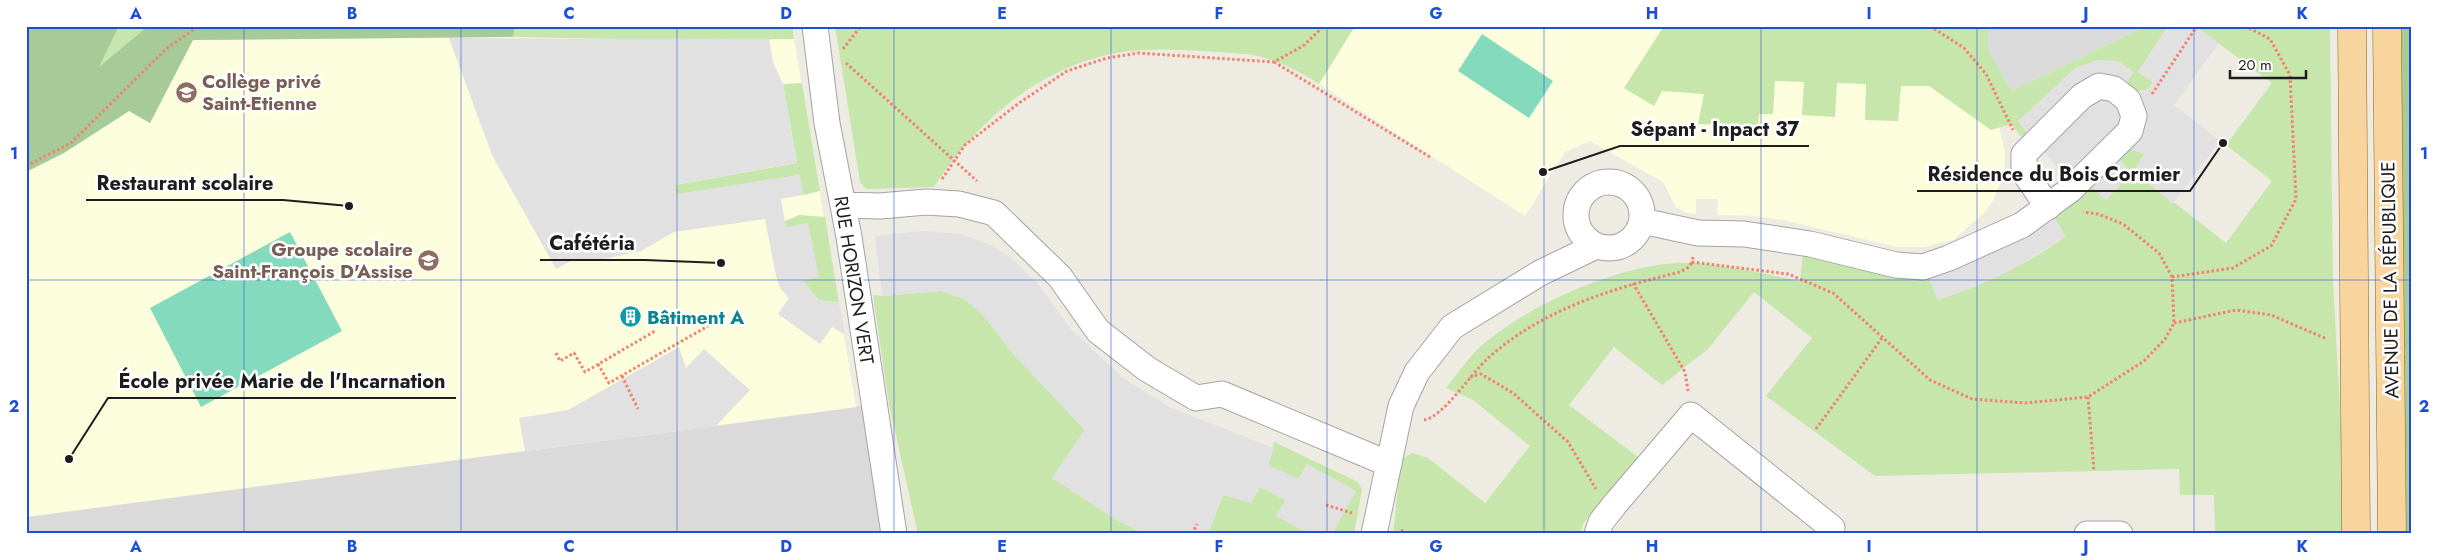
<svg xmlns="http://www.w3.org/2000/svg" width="2438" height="560" font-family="Jost,sans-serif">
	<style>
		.residential { fill: #dbdada }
		.education { fill: #fcfddc }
		.grass { fill: #c6e6ab }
		.forest { fill: #a6cb99 }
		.pitch { fill: #84dabc }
		.parking { fill: #e1e1e1 }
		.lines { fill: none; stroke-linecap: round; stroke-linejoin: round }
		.minor-casing { stroke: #a4a4a4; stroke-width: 27 }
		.major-casing { stroke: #906706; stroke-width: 29 }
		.path { stroke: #f4816e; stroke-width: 3; stroke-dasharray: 2.5 2.5; stroke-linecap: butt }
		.minor { stroke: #fff; stroke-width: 25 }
		.major { stroke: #f8d49e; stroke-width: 28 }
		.grid { fill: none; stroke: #1d4ed8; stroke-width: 1; stroke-opacity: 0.55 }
		.labels { text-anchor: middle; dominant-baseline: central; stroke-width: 5; stroke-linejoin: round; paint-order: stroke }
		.education-label { font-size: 19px; font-weight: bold; fill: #785e54; stroke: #fff; text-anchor: start }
		.street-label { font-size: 19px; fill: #1d1d1d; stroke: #fff }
		.culture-label { font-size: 19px; font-weight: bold; fill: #0d838f; stroke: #fff; text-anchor: start }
		.leader { fill: none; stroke: #1d1d1d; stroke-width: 2 }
		.callout-dot { fill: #1d1d1d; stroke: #fff; stroke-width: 2 }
		.callout-label { font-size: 20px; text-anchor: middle; font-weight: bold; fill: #1d1d1d; stroke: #fff; stroke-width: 5; stroke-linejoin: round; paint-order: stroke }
		.neatline { fill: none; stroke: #1d4ed8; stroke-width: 2 }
		.grid-label { font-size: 16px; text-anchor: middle; font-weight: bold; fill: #1d4ed8 }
	</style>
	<rect width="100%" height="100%" fill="#eeebe3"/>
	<!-- residential -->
	<path class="residential" d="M1988,26H2146L2012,91L1988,50Z
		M873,402L894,534H26V517L716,426L856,407Z"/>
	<!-- education -->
	<path class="education" d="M1355,26H1722L1963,59L1999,125L2005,152L2004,173L1993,201L1983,214L1953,240L1924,247H1897L1783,220L1754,216L1717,215L1718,199H1696V214L1686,213L1676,207L1663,182L1590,141L1565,152L1525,216L1319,84Z
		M513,37L667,40L794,39L856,407L26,517V172L64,153L129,111L150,123L193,40Z"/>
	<!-- grass -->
	<path class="grass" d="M119,26H148L98,68Z
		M515,26H792L794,39L667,40L513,37Z
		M835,26H1355L1319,84C1298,70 1272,58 1248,54C1203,52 1155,45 1111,54C1035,70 975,124 934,187L872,189H866L860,182Z
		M1664,26H1988V50L2012,91L2146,26H2168L2138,72L2153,82L2148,89L2018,121L2029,135L2024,140L2011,124L1991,130L1929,86H1901L1898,121L1865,120L1866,84L1837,83L1835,117L1802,115L1804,82L1775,81L1773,114H1759L1758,126L1698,124L1704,94L1662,91L1654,106L1624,88Z
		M2195,26H2330L2333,283L2343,461L2342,534H2215L2214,495H2180L2179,469L1875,476L1766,396L1812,338L1754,292L1708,349L1662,385L1614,347L1569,405L1638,457L1583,524L1580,534H1393L1401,460L1412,453L1428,458L1485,503L1530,446L1473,400L1446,388C1460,370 1473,351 1492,337C1539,301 1616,267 1676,263C1712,261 1764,274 1800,281L1803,253L1928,275L1938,300C1984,284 2027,265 2065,237L2052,213L2090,185L2106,200L2117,157L2130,149L2145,154L2134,171L2226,243L2272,181L2226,145L2272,83Z
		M802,83L820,191L803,195L799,175L676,195L675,185L797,163L783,84Z
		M799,215L825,217L839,303L819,300L803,281L808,223L786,228L785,221Z
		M941,291L964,299L981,313L1015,356L1085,430L1052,478L1117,520L1145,534H918L889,404L873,295L882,296Z
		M1274,442L1358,482L1362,490L1354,534H1332L1355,491L1307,464L1299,480L1268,465Z
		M1260,487L1286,500L1276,516L1310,534H1208L1223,495Z"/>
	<!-- forest -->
	<path class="forest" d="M26,26H119L99,67L148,26H515L513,37L193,40L150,123L129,111L64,153L26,172Z
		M2387,26H2412V534H2392Z"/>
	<!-- pitch -->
	<path class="pitch" d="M1482,34L1553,81L1529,118L1458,71Z
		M290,232L342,331L201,407L150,308Z"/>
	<!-- parking -->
	<path class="parking" d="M2168,26H2195L2219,43L2174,105L2220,141L2173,204L2134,171L2144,154L2130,149L2123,152L2118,157L2132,173L2106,200L2090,185L2067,179L2018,121L2075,68L2098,60L2118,61L2134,72L2124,87L2132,92L2140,93L2148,89L2153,82L2138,72Z
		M449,38L769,39L773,62L783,84L797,163L675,185L676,194L800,175L803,195L781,199L786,228L808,223L819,277L803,281L819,300L839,303L845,335L832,327L820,344L778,314L789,298L780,288L776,276L765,219L674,232L641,251L601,260L571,261L556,269L492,155Z
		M2052,213L2066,237L2011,270L1973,288L1938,300L1928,275Z
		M924,231L960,234L988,244L1010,257L1037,283L1071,329L1123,378L1171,408L1274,448L1268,465L1298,479L1307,464L1356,491L1332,534H1310L1276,516L1286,500L1260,487L1251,503L1223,495L1208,534H1145L1117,520L1052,478L1085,430L1015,356L981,313L964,299L941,291L882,296L875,236Z
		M679,347L686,368L704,349L750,390L716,426L525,451L519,418L568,410Z"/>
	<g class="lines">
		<defs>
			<path id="minor" d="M815,26L827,123L849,237L894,534
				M1576 215a33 33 0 1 1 66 0a33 33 0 1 1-66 0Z
				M843,205L880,206L926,202L959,204L994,213L1060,277L1098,331L1147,369L1196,398L1222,394L1389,464
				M1642,221L1698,233L1744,234L1810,244L1896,265L1923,267L1949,258L2022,225L2070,190L2130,131L2134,116L2128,100L2114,89L2099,86L2082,96L2024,154V172L2048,207
				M1374,534L1401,406L1417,372L1452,327L1540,273L1596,246
				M1597,534L1601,522L1616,503L1691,415L1832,528
				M2087,534H2120"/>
			<path id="major" d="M2352,26L2356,534
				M2387,26L2392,534"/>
		</defs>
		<!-- minor casing -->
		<use href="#minor" class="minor-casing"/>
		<!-- major casing -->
		<use href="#major" class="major-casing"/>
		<!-- path -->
		<path class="path" d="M1930,26L1964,48L1986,74L2013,130
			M843,49L861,26
			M1274,62L1430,157
			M846,63L977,181
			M2152,94L2197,26
			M26,166L71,143L166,49L197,27L203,26
			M942,179L965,145L1019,103L1067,71L1107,58L1139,53L1274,62L1303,46L1324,26
			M1693,257L1692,262L1788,274L1833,293L1930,380L1972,399L2025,403L2088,397L2144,361L2165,339L2174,323L2172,277L2159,253L2123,224L2098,214L2083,212
			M2172,277L2233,268L2271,246L2296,199L2290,75L2270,39L2245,26
			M1633,283L1685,372L1688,391
			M2174,323L2236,310L2271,315L2327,339
			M556,353L560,361L574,353L585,372L655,331
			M598,364L609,383L708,326
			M622,376L638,409
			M1470,377L1481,374L1513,393L1568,442L1596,489
			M2088,397L2094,471
			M1424,420C1443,417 1471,374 1487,359C1541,310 1610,289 1680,272L1689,267L1692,262
			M1816,429L1882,338
			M1326,505L1352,513
			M1401,530L1409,534
			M1192,534L1197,524"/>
		<!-- minor -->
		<use href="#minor" class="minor"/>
		<!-- major -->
		<use href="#major" class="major"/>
	</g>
	<!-- grid -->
	<path class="grid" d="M244,26V534M461,26V534M677,26V534M894,26V534M1111,26V534M1327,26V534M1544,26V534M1761,26V534M1977,26V534M2194,26V534M26,280H2412"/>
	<!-- icons -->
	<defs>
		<symbol id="school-disc" viewBox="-11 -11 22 22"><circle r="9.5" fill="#8d6e63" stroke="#fff"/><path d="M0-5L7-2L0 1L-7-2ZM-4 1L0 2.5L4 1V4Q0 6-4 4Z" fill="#fff"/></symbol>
		<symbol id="building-disc" viewBox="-11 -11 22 22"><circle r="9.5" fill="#0f9aa8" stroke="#fff"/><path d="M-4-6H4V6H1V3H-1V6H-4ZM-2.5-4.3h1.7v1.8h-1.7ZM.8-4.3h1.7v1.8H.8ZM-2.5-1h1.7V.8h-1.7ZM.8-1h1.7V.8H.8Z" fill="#fff"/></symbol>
	</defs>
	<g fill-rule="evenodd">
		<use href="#school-disc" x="174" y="80" width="25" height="25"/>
		<use href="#school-disc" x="416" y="248" width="25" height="25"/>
		<use href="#building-disc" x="618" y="304" width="25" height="25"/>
	</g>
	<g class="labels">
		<!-- education labels -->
		<g class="education-label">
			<text x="202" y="81">Collège privé<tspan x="202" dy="22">Saint-Etienne</tspan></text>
			<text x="413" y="249" text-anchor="end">Groupe scolaire<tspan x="413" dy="22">Saint-François D'Assise</tspan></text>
		</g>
		<!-- street labels -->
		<g class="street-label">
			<text transform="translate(854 280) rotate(81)">RUE HORIZON VERT</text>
			<text transform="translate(2390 280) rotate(-91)">AVENUE DE LA RÉPUBLIQUE</text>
		</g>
		<!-- culture labels -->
		<g class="culture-label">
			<text x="647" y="317">Bâtiment A</text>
		</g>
	</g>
	<!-- callouts -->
	<path class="leader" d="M1543 172L1620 146H1809M2223 143L2190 191H1917M349 206L283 200H86M721 263L645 260H540M69 459L108 398H456"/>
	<g class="callout-dot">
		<circle cx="1543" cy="172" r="5"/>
		<circle cx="2223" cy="143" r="5"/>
		<circle cx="349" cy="206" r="5"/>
		<circle cx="721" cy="263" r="5"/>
		<circle cx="69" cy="459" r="5"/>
	</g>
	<g class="callout-label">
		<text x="1715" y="136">Sépant - Inpact 37</text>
		<text x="2054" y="181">Résidence du Bois Cormier</text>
		<text x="185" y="190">Restaurant scolaire</text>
		<text x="592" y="250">Cafétéria</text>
		<text x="282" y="388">École privée Marie de l'Incarnation</text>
	</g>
	<!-- border -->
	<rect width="2438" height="560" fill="none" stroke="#ffffff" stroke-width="55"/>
	<!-- scale -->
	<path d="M2230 70v8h76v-8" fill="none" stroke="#1d1d1d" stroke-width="2.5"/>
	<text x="2238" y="70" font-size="15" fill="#1d1d1d" stroke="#ffffff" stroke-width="4" paint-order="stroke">20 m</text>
	<rect x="28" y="28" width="2382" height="504" class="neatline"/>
	<g class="grid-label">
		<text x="136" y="19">A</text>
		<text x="352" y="19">B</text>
		<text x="569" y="19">C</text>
		<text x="786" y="19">D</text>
		<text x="1002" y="19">E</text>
		<text x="1219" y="19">F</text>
		<text x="1436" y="19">G</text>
		<text x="1652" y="19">H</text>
		<text x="1869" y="19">I</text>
		<text x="2086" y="19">J</text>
		<text x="2302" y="19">K</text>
		<text x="14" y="159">1</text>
		<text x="2424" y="159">1</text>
		<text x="14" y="412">2</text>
		<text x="2424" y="412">2</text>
		<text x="136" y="552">A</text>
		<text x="352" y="552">B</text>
		<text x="569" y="552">C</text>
		<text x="786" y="552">D</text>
		<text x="1002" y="552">E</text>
		<text x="1219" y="552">F</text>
		<text x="1436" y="552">G</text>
		<text x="1652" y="552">H</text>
		<text x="1869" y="552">I</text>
		<text x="2086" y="552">J</text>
		<text x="2302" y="552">K</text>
	</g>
</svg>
